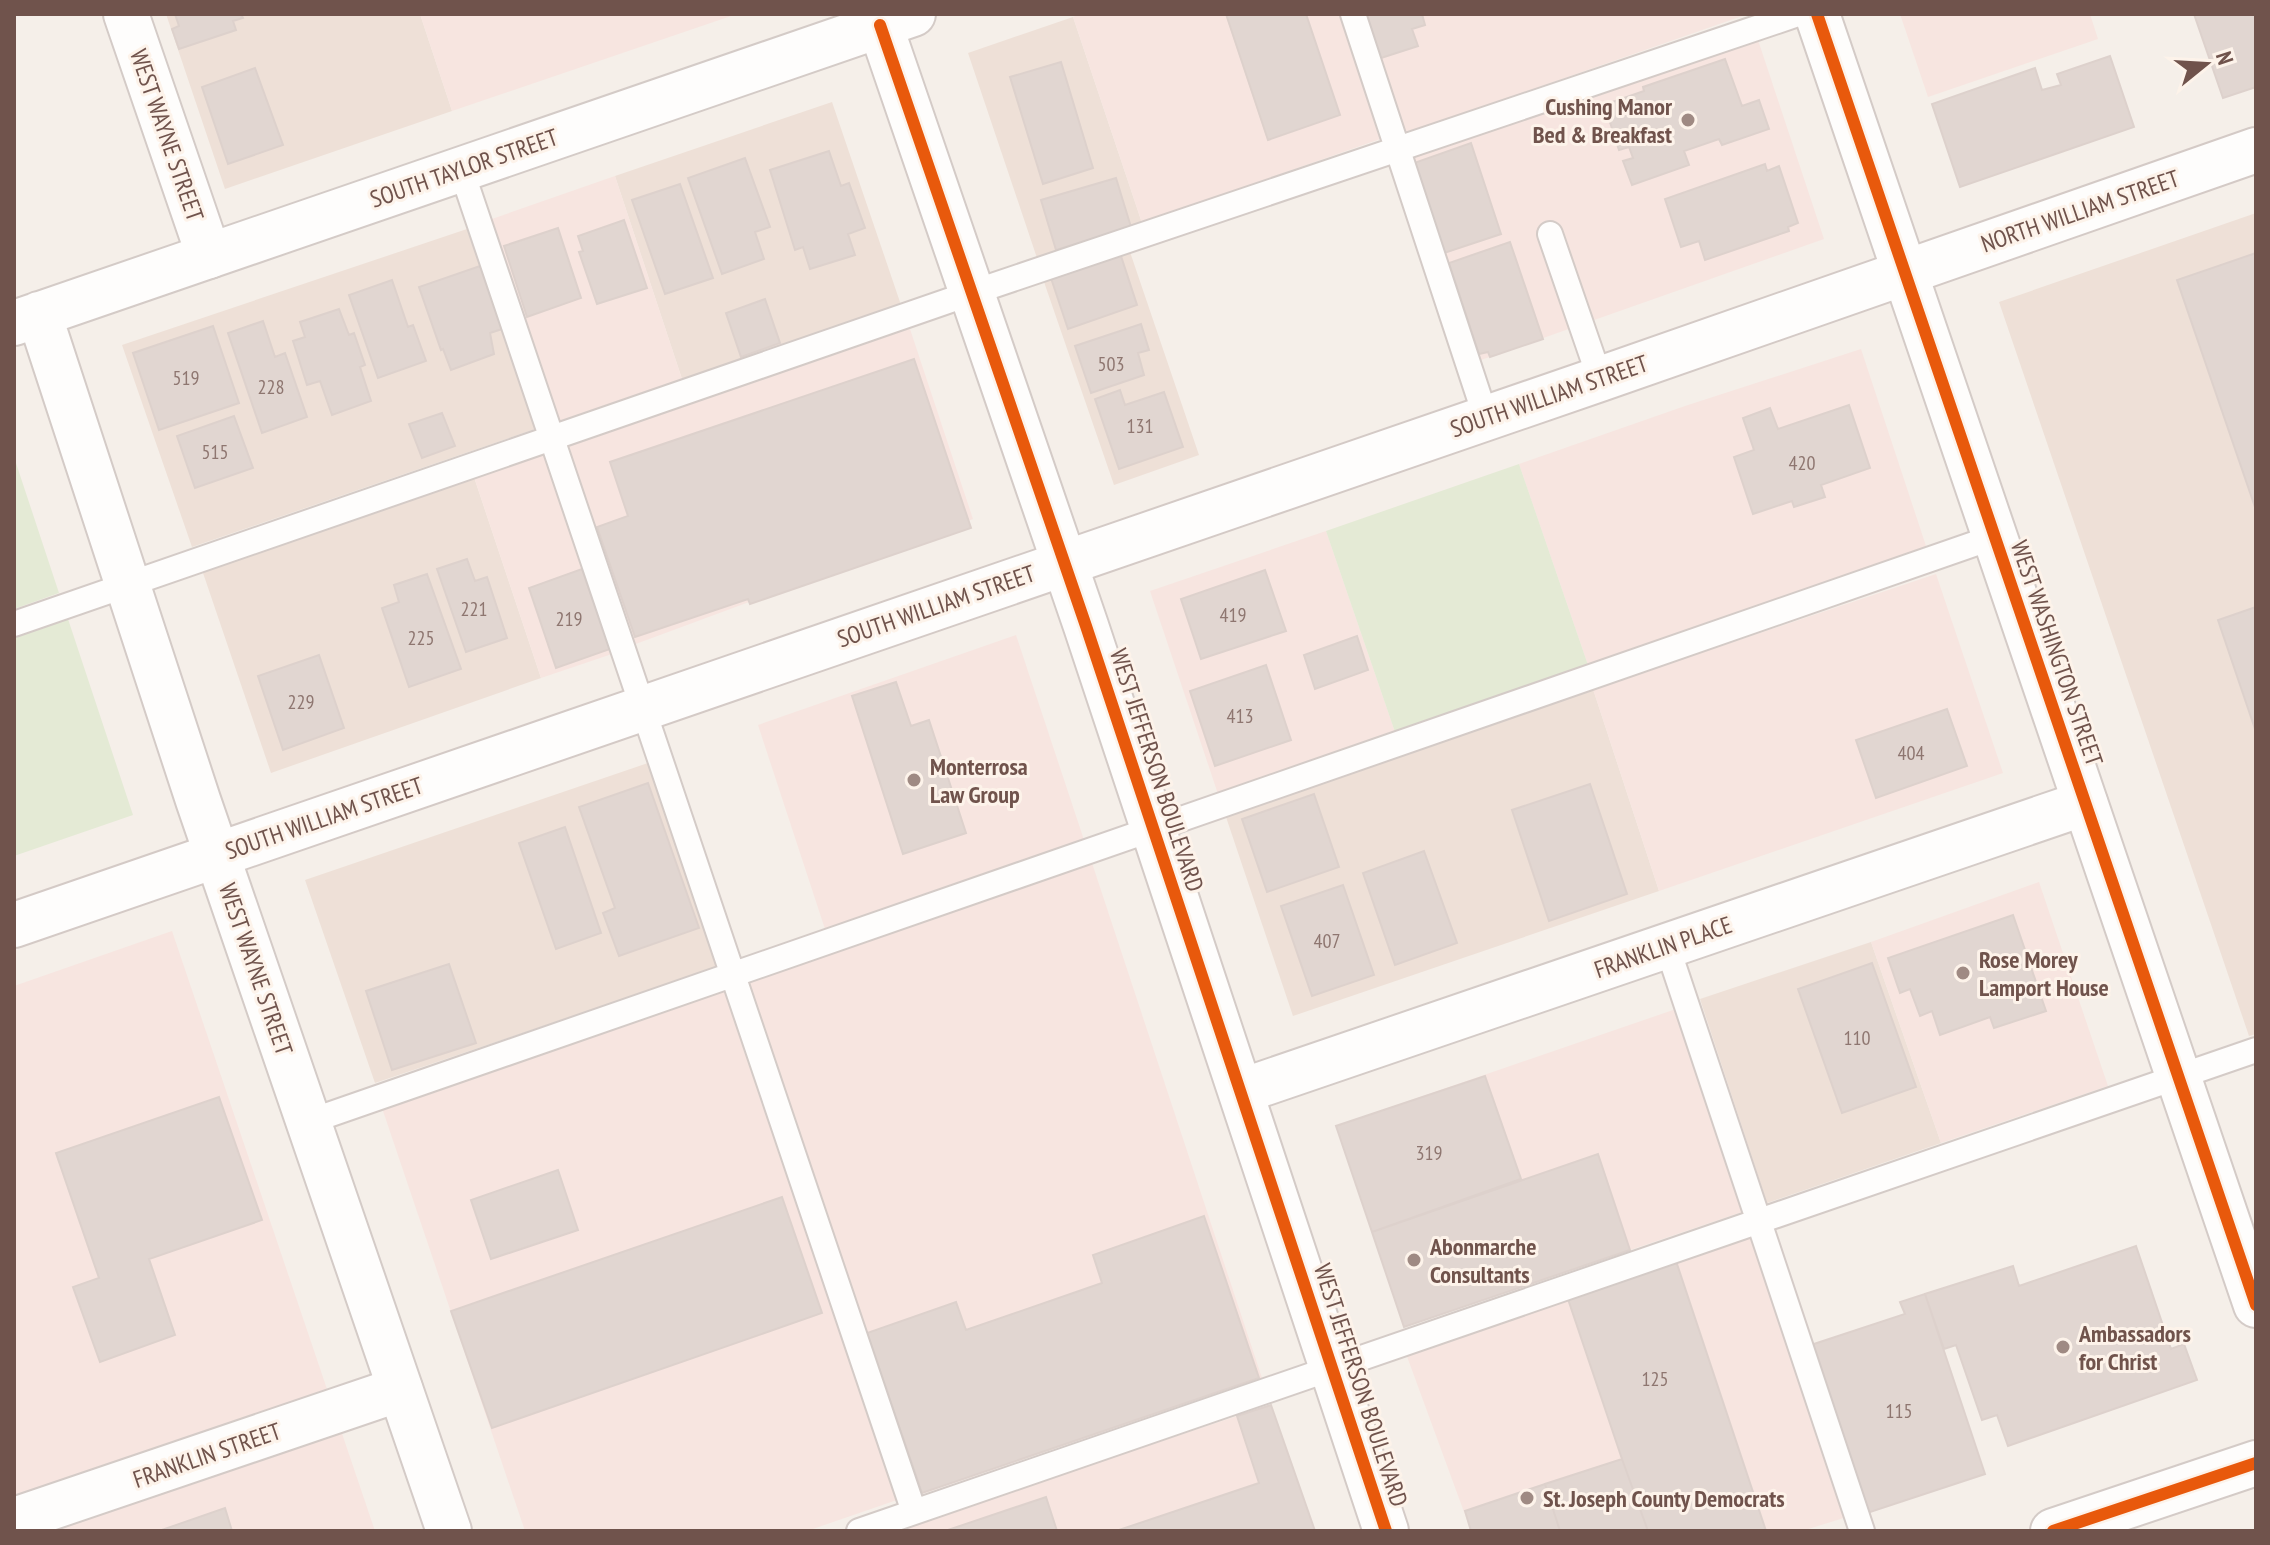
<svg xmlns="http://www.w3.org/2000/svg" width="2270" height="1545" font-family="'PT Sans Narrow',sans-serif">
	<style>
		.residential { fill: #eee0d7 }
		.commercial { fill: #f7e5e0 }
		.green { fill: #e4ead5 }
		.building { fill: #e1d6d1; stroke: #ddd1cc; stroke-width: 2 }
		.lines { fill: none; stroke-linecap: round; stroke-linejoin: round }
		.service-casing { stroke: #d4cbc7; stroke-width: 28 }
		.minor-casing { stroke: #d4cbc7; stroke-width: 48 }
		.tertiary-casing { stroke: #d4cbc7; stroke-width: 48 }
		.secondary-casing { stroke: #d4cac6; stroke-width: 48 }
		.service { stroke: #fefdfc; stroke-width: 24 }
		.minor { stroke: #fefdfc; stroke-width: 44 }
		.tertiary { stroke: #fefdfc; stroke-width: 44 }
		.secondary { stroke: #fefdfc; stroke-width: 44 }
		.cycleway-casing { stroke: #fdf3ea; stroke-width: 17 }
		.cycleway { stroke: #e8590c; stroke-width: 12 }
		.poi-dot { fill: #9f8a83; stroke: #fdf3ea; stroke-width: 3 }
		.labels { text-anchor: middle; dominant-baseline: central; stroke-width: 6; stroke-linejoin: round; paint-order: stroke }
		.number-label { font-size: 20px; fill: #8e7670 }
		.poi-label { font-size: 24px; font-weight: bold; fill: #70534c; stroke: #fdf3ea; text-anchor: start }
		.street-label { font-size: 24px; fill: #70534c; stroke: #fdf3ea }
	</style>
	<rect width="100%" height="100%" fill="#f5efe9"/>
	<!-- residential -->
	<path class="residential" d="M166,14H420L452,111L225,189Z
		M1073,17L1142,223L1037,258L968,53Z
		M832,102L901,305L682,379L615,176Z
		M2256,213V1034L2249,1036L1999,302Z
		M467,229L538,428L192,547L122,345Z
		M1129,249L1199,455L1114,485L1043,279Z
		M474,477L541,678L271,773L202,570Z
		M1593,689L1659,891L1293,1016L1226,817Z
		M648,763L720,966L375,1083L305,880Z
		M1871,942L1941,1143L1767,1203L1700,999Z"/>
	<!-- commercial -->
	<path class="commercial" d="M420,14H737L452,111Z
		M1080,14H1341L1383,138L1142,223L1073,17Z
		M1365,14H1748L1405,134Z
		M1900,14H2090L2098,39L1928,97Z
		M1757,37L1824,239L1481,360L1411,155Z
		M615,176L682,379L559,421L489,220Z
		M909,326L973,519L633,645L566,444Z
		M1861,349L1927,549L1589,668L1519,464L1685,406Z
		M544,453L612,654L541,678L474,477Z
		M1326,531L1396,735L1218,794L1150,591Z
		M1936,574L2003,773L1659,891L1593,689Z
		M1016,635L1085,843L825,929L758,725Z
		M1091,860L1262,1378L922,1494L747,979Z
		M2039,882L2108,1086L1941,1143L1871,942Z
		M172,931L375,1531H14V986Z
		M727,987L897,1500L807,1531H525L381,1105Z
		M1676,1009L1742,1212L1404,1327L1336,1126Z
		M1754,1233L1850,1516L1802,1531H1471L1405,1351Z
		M1271,1405L1315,1531H891L1237,1416Z"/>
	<!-- green -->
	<path class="green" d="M14,457L59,593L14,609Z
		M1519,464L1589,668L1396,735L1326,531Z
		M67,616L133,815L14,856V634Z"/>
	<!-- building -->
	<path class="building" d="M175,14H241L243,18L233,21L236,30L179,49L172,29L179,26Z
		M1226,14H1306L1340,115L1268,140Z
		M1363,14H1422L1425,25L1412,29L1418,46L1378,59Z
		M2194,14H2256V87L2223,98Z
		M2110,56L2134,127L1960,187L1932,104L2035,68L2042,90L2061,85L2057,74Z
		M1725,59L1742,106L1759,100L1769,129L1722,145L1719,139L1684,151L1689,165L1632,185L1623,161L1633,158L1629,147L1619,150L1606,110L1614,108L1612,102L1644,91L1643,87Z
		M1061,62L1093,168L1043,184L1010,77Z
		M255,68L283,145L228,164L202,87Z
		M1471,143L1501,234L1444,253L1414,163Z
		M829,151L841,186L849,183L865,228L848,234L855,255L810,269L803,247L795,250L770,170Z
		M745,158L770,227L755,232L764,259L722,274L688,178Z
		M1765,164L1767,171L1779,166L1798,223L1788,227L1789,231L1705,260L1699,241L1681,247L1665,199Z
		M1116,178L1131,227L1056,250L1041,200Z
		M680,184L713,278L665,294L632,200Z
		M624,220L647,288L597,304L579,252L583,251L578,236Z
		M558,228L581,298L527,317L504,246Z
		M1510,242L1543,339L1490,357L1488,352L1479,354L1449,263Z
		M1120,253L1137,305L1068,329L1051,278Z
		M2256,253V510L2177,280Z
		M480,266L502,329L490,333L494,354L451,370L443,349L441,350L419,287Z
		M392,280L408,327L413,325L426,361L378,378L349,295Z
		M765,299L780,343L741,357L726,313Z
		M339,309L349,335L354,333L365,365L360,367L371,401L332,415L320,381L307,385L293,341L305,337L300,322Z
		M263,321L275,357L285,353L307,417L262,433L228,333Z
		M1141,324L1149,350L1138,353L1144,375L1091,393L1075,346Z
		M213,326L239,403L159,430L133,353Z
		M914,359L971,528L750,604L748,599L635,637L597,527L628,516L610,462Z
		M1120,390L1125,405L1164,392L1183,447L1119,469L1095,399Z
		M1849,405L1870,468L1821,485L1825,497L1794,507L1792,501L1753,514L1734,457L1754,450L1743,418L1770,408L1778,429Z
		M442,413L455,446L422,458L409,424Z
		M234,416L253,468L195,488L177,436Z
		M467,559L475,581L487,577L507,638L466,652L437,569Z
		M582,569L610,649L556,668L529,588Z
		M1265,570L1286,631L1201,659L1181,599Z
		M427,574L461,669L409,687L382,608L399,602L394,585Z
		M2256,607V732L2218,620Z
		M1357,636L1368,670L1315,689L1304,655Z
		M319,655L344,728L283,750L258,676Z
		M1266,665L1291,740L1215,766L1190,691Z
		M896,682L911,726L929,720L966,833L903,854L852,696Z
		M1947,709L1967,766L1876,798L1856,740Z
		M648,783L699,928L619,956L603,913L615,908L579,807Z
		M1590,784L1627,894L1549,921L1512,810Z
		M1314,794L1339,867L1267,892L1242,819Z
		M565,827L601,933L556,949L519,843Z
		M1424,851L1457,943L1395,965L1363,873Z
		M1343,885L1374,975L1312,996L1281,906Z
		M2013,915L2046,1011L1994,1028L1990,1017L1940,1035L1932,1011L1920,1016L1910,989L1900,993L1888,958Z
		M1872,963L1916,1087L1842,1113L1798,989Z
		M449,964L476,1043L392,1070L366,991Z
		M1485,1076L1521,1179L1372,1232L1336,1126Z
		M219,1097L262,1220L149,1259L175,1335L100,1362L73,1287L99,1278L56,1153Z
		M1598,1154L1630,1250L1404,1327L1372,1232Z
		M558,1170L578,1230L491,1259L471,1200Z
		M782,1197L822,1313L492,1428L451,1311Z
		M1204,1216L1259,1378L922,1493L867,1333L956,1302L966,1330L1102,1283L1093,1255Z
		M2136,1246L2171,1349L2184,1344L2197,1380L2008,1446L1997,1415L1982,1420L1956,1345L1944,1349L1925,1294L2013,1266L2019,1286Z
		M1676,1261L1766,1531H1648L1622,1459L1568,1299Z
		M1925,1294L1985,1474L1867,1513L1811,1345L1905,1314L1900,1302Z
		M1271,1405L1315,1531H1116L1259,1483L1237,1416Z
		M1622,1459L1648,1531H1560L1545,1484Z
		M1545,1484L1560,1531H1471L1465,1511Z
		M1046,1497L1057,1531H945Z
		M225,1508L232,1531H159Z"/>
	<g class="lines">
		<defs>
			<path id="service" d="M1353,14L1486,418
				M461,169L914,1512
				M1550,234L1600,379
				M14,624L974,292L1798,14
				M1667,946L1862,1531
				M308,1122L1994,537
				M859,1531L2256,1050"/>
			<path id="minor" d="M126,14L209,256
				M880,25L1086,626L1386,1531
				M1242,1091L2085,803
				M14,1520L400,1389"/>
			<path id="tertiary" d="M1817,14L2256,1305
				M39,314L198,800L449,1531
				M14,323L913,14
				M2053,1531L2256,1463"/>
			<path id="secondary" d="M14,925L1600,379L2256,150"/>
		</defs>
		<!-- service casing -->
		<use href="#service" class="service-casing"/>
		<!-- minor casing -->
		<use href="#minor" class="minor-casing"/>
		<!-- tertiary casing -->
		<use href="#tertiary" class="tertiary-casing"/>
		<!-- secondary casing -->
		<use href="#secondary" class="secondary-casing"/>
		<!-- service -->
		<use href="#service" class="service"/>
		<!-- minor -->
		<use href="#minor" class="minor"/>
		<!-- tertiary -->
		<use href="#tertiary" class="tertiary"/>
		<!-- secondary -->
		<use href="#secondary" class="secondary"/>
		<defs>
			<path id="cycleway" d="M1817,14L2256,1305
				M880,25L1086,626L1386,1531
				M2053,1531L2256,1463"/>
		</defs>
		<!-- cycleway casing -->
		<use href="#cycleway" class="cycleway-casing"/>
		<!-- cycleway -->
		<use href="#cycleway" class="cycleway"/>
	</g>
	<!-- markers -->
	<g class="poi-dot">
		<circle cx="1688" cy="120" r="8"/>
		<circle cx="914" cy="780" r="8"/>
		<circle cx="1963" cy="973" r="8"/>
		<circle cx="1414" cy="1260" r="8"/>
		<circle cx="2063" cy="1347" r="8"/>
		<circle cx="1527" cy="1498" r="8"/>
	</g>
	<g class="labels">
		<!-- number labels -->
		<g class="number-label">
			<text x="1111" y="364">503</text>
			<text x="186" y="378">519</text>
			<text x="271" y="387">228</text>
			<text x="1140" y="426">131</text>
			<text x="215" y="452">515</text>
			<text x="1802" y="463">420</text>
			<text x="474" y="609">221</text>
			<text x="1233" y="615">419</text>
			<text x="569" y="619">219</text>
			<text x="421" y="638">225</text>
			<text x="301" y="702">229</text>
			<text x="1240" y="716">413</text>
			<text x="1911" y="753">404</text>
			<text x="1327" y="941">407</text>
			<text x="1857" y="1038">110</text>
			<text x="1429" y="1153">319</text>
			<text x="1655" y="1379">125</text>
			<text x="1899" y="1411">115</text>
		</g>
		<!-- poi labels -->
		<g class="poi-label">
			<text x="1672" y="106" text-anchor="end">Cushing Manor<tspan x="1672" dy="28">Bed &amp; Breakfast</tspan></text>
			<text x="930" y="766">Monterrosa<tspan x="930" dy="28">Law Group</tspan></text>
			<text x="1979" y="959">Rose Morey<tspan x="1979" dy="28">Lamport House</tspan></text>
			<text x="1430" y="1246">Abonmarche<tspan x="1430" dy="28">Consultants</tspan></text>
			<text x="2079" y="1333">Ambassadors<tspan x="2079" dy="28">for Christ</tspan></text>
			<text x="1543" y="1498">St. Joseph County Democrats</text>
		</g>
		<!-- street labels -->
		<g class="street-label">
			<text transform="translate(167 135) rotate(71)">WEST WAYNE STREET</text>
			<text transform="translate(464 168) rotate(-19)">SOUTH TAYLOR STREET</text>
			<text transform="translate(2080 211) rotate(-19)">NORTH WILLIAM STREET</text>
			<text transform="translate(1549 396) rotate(-19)">SOUTH WILLIAM STREET</text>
			<text transform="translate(936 606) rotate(-19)">SOUTH WILLIAM STREET</text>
			<text transform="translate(2057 653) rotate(71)">WEST WASHINGTON STREET</text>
			<text transform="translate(1157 770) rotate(72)">WEST JEFFERSON BOULEVARD</text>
			<text transform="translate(324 818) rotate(-19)">SOUTH WILLIAM STREET</text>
			<text transform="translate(1663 947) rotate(-19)">FRANKLIN PLACE</text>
			<text transform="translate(256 969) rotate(71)">WEST WAYNE STREET</text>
			<text transform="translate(1361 1385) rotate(72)">WEST JEFFERSON BOULEVARD</text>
			<text transform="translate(207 1455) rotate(-19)">FRANKLIN STREET</text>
		</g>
	</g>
	<!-- border -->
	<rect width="2270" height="1545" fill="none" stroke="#70534c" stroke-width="32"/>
	<!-- north arrow -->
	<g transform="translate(2206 64) rotate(72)" stroke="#fdf3ea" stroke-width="6" paint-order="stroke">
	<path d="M0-6L14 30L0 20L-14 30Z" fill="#70534c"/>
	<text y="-12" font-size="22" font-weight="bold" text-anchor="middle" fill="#70534c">N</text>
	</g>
</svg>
